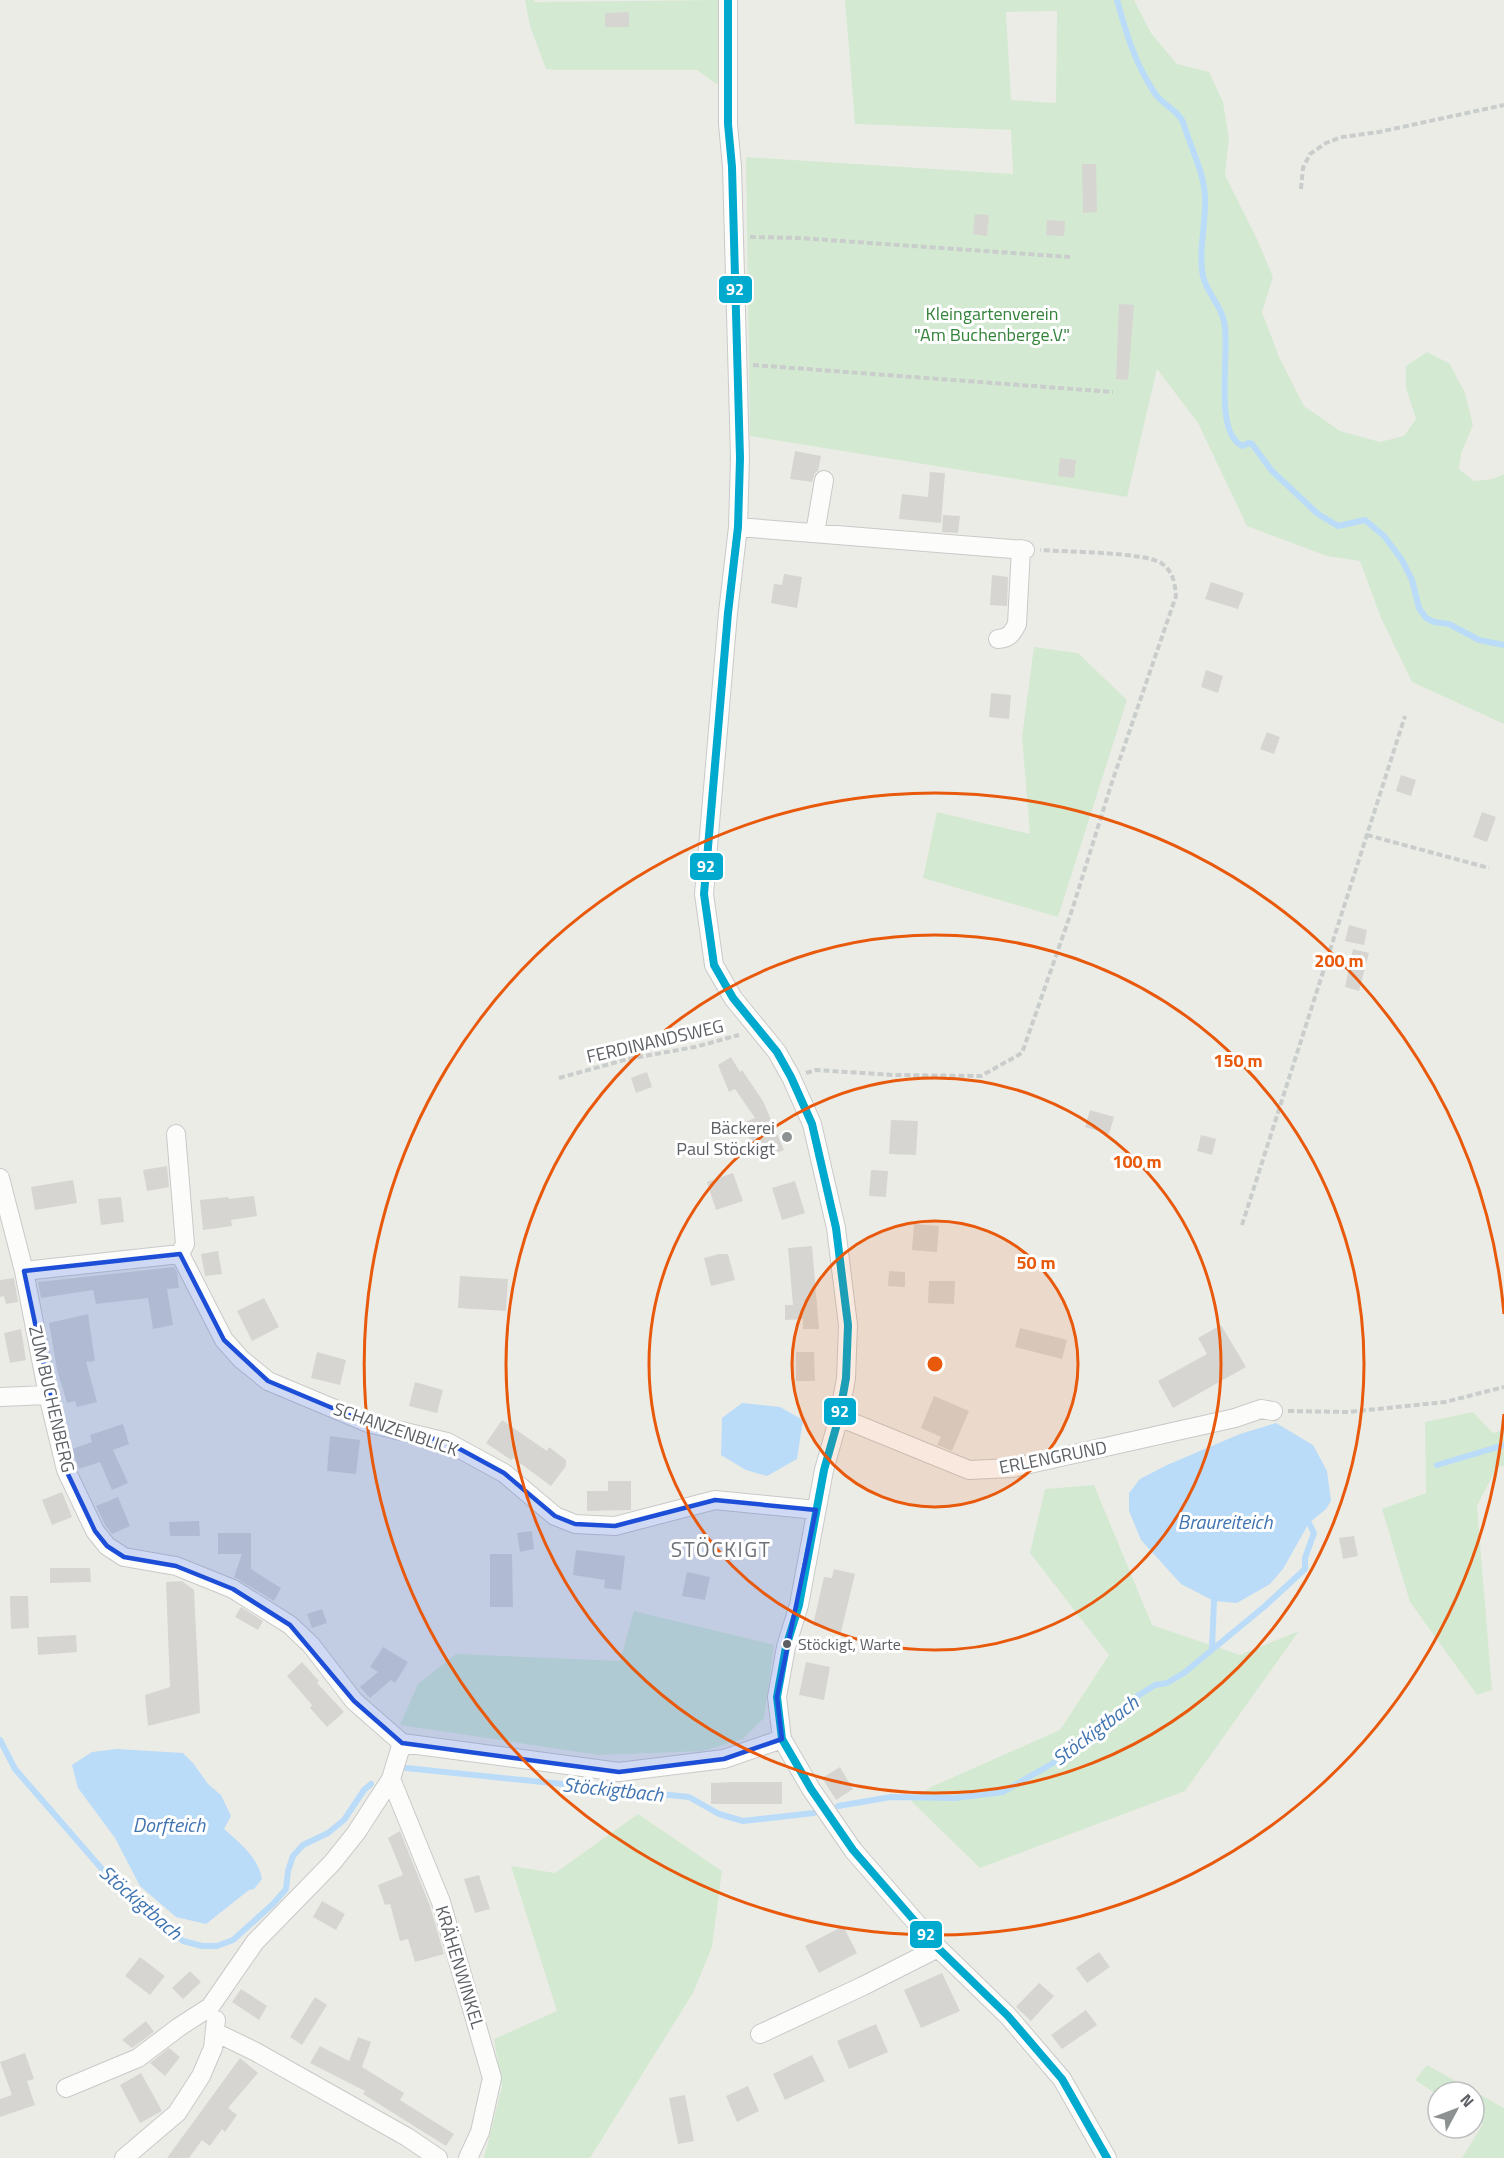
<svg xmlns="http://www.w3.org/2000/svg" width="1504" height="2158" font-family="'Titillium Web',sans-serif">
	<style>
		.green { fill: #d4e9d2; fill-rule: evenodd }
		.water { fill: #badcf8 }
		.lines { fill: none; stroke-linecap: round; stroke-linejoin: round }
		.stream { stroke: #badcf8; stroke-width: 6 }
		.building { fill: #d6d5d2 }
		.minor-casing { stroke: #c9c9c9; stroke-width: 20 }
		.path { stroke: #c9cdcb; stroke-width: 4; stroke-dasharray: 6 3; stroke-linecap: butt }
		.minor { stroke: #fcfcfb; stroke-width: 18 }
		.bus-1-casing { stroke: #fff; stroke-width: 12 }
		.bus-1 { stroke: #00a9ce; stroke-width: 8 }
		.marked { fill: #1d4ed8; fill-opacity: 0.2; stroke: #1d4ed8; stroke-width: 4.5; stroke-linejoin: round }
		.ring { fill: none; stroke: #e8590c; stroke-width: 3 }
		.poi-dot { fill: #8e9192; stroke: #fff; stroke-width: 2 }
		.bus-dot { fill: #5c6065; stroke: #fff; stroke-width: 2 }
		.labels { text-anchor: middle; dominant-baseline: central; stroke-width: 6; stroke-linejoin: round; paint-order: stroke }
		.bus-label { font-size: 16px; fill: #5c6065; stroke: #fff; text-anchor: start }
		.park-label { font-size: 18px; fill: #34833a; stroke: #fff }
		.street-label { font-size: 18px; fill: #5c6065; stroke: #fff }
		.poi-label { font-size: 18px; fill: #5c6065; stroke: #fff; text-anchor: end }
		.water-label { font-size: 20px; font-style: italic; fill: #4175b1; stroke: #fff }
		.quarter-label { font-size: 21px; letter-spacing: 1.5px; fill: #6d7277; stroke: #fff }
		.centre { fill: #e8590c; stroke: #fff; stroke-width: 3 }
		.ring-label { font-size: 18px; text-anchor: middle; font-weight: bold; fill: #e8590c; stroke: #fff; stroke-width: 6; stroke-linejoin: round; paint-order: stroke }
		.line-badge { stroke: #fff; stroke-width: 2 }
		.badge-label { font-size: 16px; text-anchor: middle; font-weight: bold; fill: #fff }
	</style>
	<rect width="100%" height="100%" fill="#ecece7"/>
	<!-- green -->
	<path class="green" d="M525,0H534L535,2L721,0L720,84L715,83L697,70H556L546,69L530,26Z
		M845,0H1134L1151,33L1177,64L1209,72L1223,102L1229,139L1225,175L1257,239L1273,277L1262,312L1279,357L1304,406L1340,431L1380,442L1404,436L1416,419L1406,388V366L1427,352L1450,364L1465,393L1473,425L1461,454L1459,469L1474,481L1493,479L1504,474V724L1412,682L1381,618L1360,561L1327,556L1247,526L1198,423L1157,369L1127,497L750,436L746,157L1013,174L1011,130L855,124ZM1057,11L1056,103L1011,100L1006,12Z
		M1034,647L1078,653L1127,700L1058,917L923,878L937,812L1030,834L1022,737Z
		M1473,1412L1493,1433L1504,1430V1466L1497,1467L1477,1506L1492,1690L1477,1695L1410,1602L1382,1509L1426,1493L1425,1422Z
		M1094,1485L1152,1625L1240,1655L1299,1631L1185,1791L980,1868L911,1801L931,1787L1060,1730L1109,1655L1030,1553L1045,1489Z
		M634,1611L774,1645L764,1718L743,1739L703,1751L599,1755L400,1725L418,1684L456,1654L620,1661Z
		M638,1814L722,1871L712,1947L693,1993L590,2158H484L502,2086L494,2039L557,2011L511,1866L555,1873Z
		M1427,2065L1504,2108V2158H1462L1483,2124L1474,2118V2092H1438V2095L1415,2080Z"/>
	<!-- water -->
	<path class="water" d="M742,1403L780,1407L803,1420L797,1459L767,1476L746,1470L721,1455L722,1418Z
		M1276,1423L1313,1445L1327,1471L1331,1501L1326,1509L1309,1523L1283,1569L1270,1584L1237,1603L1214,1601L1181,1584L1141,1540L1129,1511V1493L1140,1479L1167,1465L1240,1434Z
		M117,1749L183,1753L193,1763L208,1784L221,1795L231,1816L224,1829C240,1843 258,1857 262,1879L254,1889L249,1890L206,1924L176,1917L140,1886L115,1838L78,1788L72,1765L92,1752Z"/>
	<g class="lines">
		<!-- stream -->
		<path class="stream" d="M1117,0C1126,33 1135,63 1154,92C1161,104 1181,112 1184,125C1191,149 1205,174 1205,199C1206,224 1198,252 1203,276C1206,292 1221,305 1224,321C1231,349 1212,434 1243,446L1248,443L1252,444L1272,471L1318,514L1338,526L1365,520L1384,536L1402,560L1412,580L1419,608L1426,618L1434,622L1449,624L1479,640L1504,645
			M1437,1465L1504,1445
			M1212,1648L1214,1601
			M0,1740L15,1769L115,1884L183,1941L202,1946H217L233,1940L273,1904L286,1889L288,1871L293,1856L303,1845L328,1833L344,1820L364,1790L371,1784
			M406,1768L689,1797L719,1814L743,1821L814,1813
			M838,1806L891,1797L955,1798L1003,1792L1060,1759L1136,1697L1155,1685L1167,1683L1184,1673L1265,1606L1305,1569V1558L1314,1533L1309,1523"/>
	</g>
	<!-- building -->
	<path class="building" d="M629,12V27H605V13Z
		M1082,164H1096L1097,212L1083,213Z
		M975,214L989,215L987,236L973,234Z
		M1047,220L1065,221L1064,236L1046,235Z
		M1119,304L1134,305L1128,380L1116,379Z
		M795,451L821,456L818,471L815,473L812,482L790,479Z
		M1060,458L1076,460L1074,478L1058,476Z
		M930,472L945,473L941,523L899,519L902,494L928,497Z
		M943,515L960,516L958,533L942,532Z
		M784,574L802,577L797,608L771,603L774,584L782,585Z
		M992,575L1008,577L1007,606L990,605Z
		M1211,582L1244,593L1238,609L1205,599Z
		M1206,670L1223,676L1218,693L1201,687Z
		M991,693L1011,695L1009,719L989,717Z
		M1267,732L1280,737L1274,754L1260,749Z
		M1401,775L1416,780L1411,796L1396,791Z
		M1482,812L1496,817L1487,842L1473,837Z
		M1349,925L1367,930L1364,945L1345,941Z
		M1353,949L1369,953L1359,991L1345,987Z
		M731,1057L740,1072L742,1070L763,1101L784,1150L758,1160L743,1123L755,1118L735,1089L729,1092L718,1065Z
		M647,1072L652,1087L636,1093L631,1078Z
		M1090,1110L1114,1117L1109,1134L1085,1127Z
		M891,1120L918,1121L916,1155L889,1154Z
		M1201,1135L1216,1139L1212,1155L1197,1151Z
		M167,1166L169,1187L147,1191L143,1170Z
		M871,1170L888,1171L886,1197L869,1196Z
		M733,1173L743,1201L716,1210L707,1182Z
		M73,1180L77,1203L35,1210L31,1187Z
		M795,1181L805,1213L782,1220L772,1188Z
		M254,1196L257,1216L231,1220L232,1226L203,1230L200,1200L228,1197L229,1199Z
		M121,1197L124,1222L101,1225L98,1199Z
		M914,1224L939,1226L937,1252L912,1250Z
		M812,1246L819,1329H803V1319L785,1320V1305H793L788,1248Z
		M218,1251L222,1274L205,1276L201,1254Z
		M719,1254H728L735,1280L711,1286L704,1258Z
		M174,1267L177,1272L179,1288L167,1289L173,1325L153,1329L148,1298L96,1304L93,1290L41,1298L38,1282Z
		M889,1271L905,1272V1287L888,1286Z
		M460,1276L508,1279L506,1311L458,1308Z
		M14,1278L18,1302L6,1304L4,1296L0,1297V1280Z
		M929,1281H955L954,1304L928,1303Z
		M264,1298L279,1327L252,1341L237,1311Z
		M88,1314L95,1361L86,1362L97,1402L77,1407L75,1401L67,1403L57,1370L49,1323Z
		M1221,1325L1246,1367L1173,1408L1158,1381L1207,1354L1198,1338Z
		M1020,1328L1067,1340L1062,1359L1015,1347Z
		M21,1329L26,1360L10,1363L4,1333Z
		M317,1352L346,1360L340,1385L311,1378Z
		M796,1352H814L815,1381H796Z
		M415,1382L443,1390L437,1413L409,1406Z
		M934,1396L969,1411L952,1451L937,1445L941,1437L921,1428Z
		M502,1420L547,1451L549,1447L566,1460V1466L551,1486L513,1458L511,1460L486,1443Z
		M123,1424L129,1444L113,1450L128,1483L112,1490L100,1462L79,1469L72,1449L92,1442L90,1435Z
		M330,1436L360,1440L356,1474L327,1471Z
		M608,1481H631V1510L587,1511V1491H608Z
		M62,1492L72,1517L52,1525L42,1500Z
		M118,1497L130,1526L112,1534L105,1525L96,1506Z
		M199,1521L200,1536H170L169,1522Z
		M532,1531L534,1549L520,1552L517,1533Z
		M218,1533H251V1569L281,1588L274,1601L234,1577L242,1554H218Z
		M1354,1536L1358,1556L1343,1559L1339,1538Z
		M576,1550L625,1556L621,1590L604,1588L605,1580L573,1575Z
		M490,1554H512L513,1607H490Z
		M50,1568H90L91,1582L50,1583Z
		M834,1569L855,1574L841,1632L813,1625L824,1577L832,1578Z
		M687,1572L710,1577L705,1600L682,1596Z
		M182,1581L194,1590L200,1713L148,1726L145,1695L170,1687L166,1582Z
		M10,1596H28L29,1628L11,1629Z
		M241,1607L263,1621L258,1630L235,1617Z
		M322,1609L327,1623L312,1628L307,1614Z
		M76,1635L77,1652L38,1655L37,1637Z
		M383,1647L408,1662L395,1683L391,1680L370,1698L360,1687L378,1672L370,1667Z
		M302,1662L319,1681L317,1683L344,1712L327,1727L310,1708L312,1705L287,1676Z
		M806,1662L830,1667L824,1700L799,1695Z
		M840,1767L853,1789L836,1800L822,1778Z
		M735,1782H782V1804H711V1783Z
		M400,1831L430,1906L444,1954L415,1962L408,1939L400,1941L390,1904L385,1905L378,1885L403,1875L388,1838Z
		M479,1875L490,1909L475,1913L464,1879Z
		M322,1901L345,1914L336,1930L313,1917Z
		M843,1926L857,1953L819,1973L805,1946Z
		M1099,1952L1110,1967L1087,1983L1076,1968Z
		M140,1957L165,1976L150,1995L125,1976Z
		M190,1971L201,1982L183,1999L172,1988Z
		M942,1973L960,2011L921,2028L904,1990Z
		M1039,1983L1054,1996L1031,2021L1016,2007Z
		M241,1989L267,2006L259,2020L232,2002Z
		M315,1997L327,2005L302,2045L290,2037Z
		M1086,2010L1097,2025L1062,2049L1051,2035Z
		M146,2021L154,2032L132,2048L122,2040Z
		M876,2024L888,2052L849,2069L837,2041Z
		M358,2037L371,2042L362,2067L404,2093L400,2100L454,2134L446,2146L363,2094L365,2091L310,2063L320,2046L349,2061Z
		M169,2048L180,2057L165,2076L150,2063Z
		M25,2053L34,2079L27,2081L35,2105L0,2117V2099L12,2095L0,2062Z
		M812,2055L825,2081L785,2100L773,2074Z
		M240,2058L258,2073L228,2108L237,2115L225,2132L222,2129L210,2146L202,2140L189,2158H167Z
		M141,2073L162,2111L140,2123L120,2085Z
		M748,2086L759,2111L737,2122L726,2096Z
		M685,2095L694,2141L678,2144L669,2098Z"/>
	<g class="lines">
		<defs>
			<path id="minor" d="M728,0V124L732,167L740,458L738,527L728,613L704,894L714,965L733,998L777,1052L791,1077L812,1124L836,1228L848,1325L846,1378L839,1417L824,1470L799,1605L786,1647L777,1697L782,1739L811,1789L853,1850L938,1948L1008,2016L1062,2079L1107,2158
				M738,527L1025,550
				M815,533L824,480
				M998,639C1009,638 1012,634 1017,624L1021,549
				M176,1134L185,1244L180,1254
				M0,1178L24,1271L48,1395L66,1470L95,1531L107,1546L124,1557L176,1566L233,1589L290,1625L311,1645L354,1701L402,1743L619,1772L724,1759L782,1739
				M24,1271L180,1254L224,1340L241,1359L268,1381L368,1423L447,1442L504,1473L555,1516L575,1524L615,1526L715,1500L816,1510
				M0,1397L48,1395
				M839,1417L969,1470L1012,1468L1235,1418L1261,1409L1273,1411
				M391,1779L441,1902L492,2078L480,2132L468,2158
				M215,2032L256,2052L407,2137L438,2158
				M760,2034L863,1986L938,1948
				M66,2088L138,2058L179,2027L210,2007L255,1942L332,1863L356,1833L391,1779L402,1743
				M124,2158L177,2113L201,2076L213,2048L216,2020"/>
		</defs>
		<!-- minor casing -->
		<use href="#minor" class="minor-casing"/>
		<!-- path -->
		<path class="path" d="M1301,189L1303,168L1310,154L1326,143L1342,137L1379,132L1504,105
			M750,237L799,238L1070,257
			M753,365L1113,392
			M1367,835L1489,868
			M806,1073L816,1070L894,1075L981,1076L1022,1053L1073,907L1112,782L1176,596C1175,583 1173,571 1161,563C1144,552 1065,552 1040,550
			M559,1078L628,1059L695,1047L739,1035
			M1242,1225L1405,716
			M1288,1411L1348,1412L1445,1402L1504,1387"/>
		<!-- minor -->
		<use href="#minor" class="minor"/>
		<defs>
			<path id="bus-1" d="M728,0V124L732,167L740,458L738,527L728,613L704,894L714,965L733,998L777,1052L791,1077L812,1124L836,1228L848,1325L846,1378L839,1417L824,1470L799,1605L786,1647L777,1697L782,1739L811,1789L853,1850L938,1948L1008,2016L1062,2079L1107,2158"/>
		</defs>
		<!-- bus-1 casing -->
		<use href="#bus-1" class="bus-1-casing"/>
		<!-- bus-1 -->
		<use href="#bus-1" class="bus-1"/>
	</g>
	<!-- marked area -->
	<path class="marked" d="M180,1254L224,1340L268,1381L368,1423L447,1442L504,1473L555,1516L575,1524L615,1526L715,1500L816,1510L777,1697L782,1739L724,1759L619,1772L402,1743L354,1701L290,1625L233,1589L176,1566L124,1557L107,1546L95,1531L66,1470L24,1271Z"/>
	<!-- distance rings -->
	<circle cx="935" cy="1364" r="143" fill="#e8590c" fill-opacity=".12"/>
	<g class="ring">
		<circle cx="935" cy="1364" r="143"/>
		<circle cx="935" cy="1364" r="286"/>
		<circle cx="935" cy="1364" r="429"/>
		<path d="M1504 1414A571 571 0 1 1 1504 1314"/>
	</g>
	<!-- markers -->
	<circle class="poi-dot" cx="787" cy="1137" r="6"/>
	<circle class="bus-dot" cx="787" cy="1644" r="5"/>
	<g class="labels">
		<!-- bus labels -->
		<g class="bus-label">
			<text x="798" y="1644">Stöckigt, Warte</text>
		</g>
		<!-- park labels -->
		<g class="park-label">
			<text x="992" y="313">Kleingartenverein<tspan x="992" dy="21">"Am Buchenberge.V."</tspan></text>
		</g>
		<!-- street labels -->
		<g class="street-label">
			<text transform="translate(655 1041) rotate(-13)">FERDINANDSWEG</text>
			<text transform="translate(52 1399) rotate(77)">ZUM BUCHENBERG</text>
			<text transform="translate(396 1429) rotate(19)">SCHANZENBLICK</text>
			<text transform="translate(1053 1457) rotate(-11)">ERLENGRUND</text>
			<text transform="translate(460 1967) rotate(73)">KRÄHENWINKEL</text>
		</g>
		<!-- poi labels -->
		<g class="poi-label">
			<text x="775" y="1127">Bäckerei<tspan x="775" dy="21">Paul Stöckigt</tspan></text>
		</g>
		<!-- water labels -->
		<g class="water-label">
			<text x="1225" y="1521">Braureiteich</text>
			<text transform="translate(1095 1730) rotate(-37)">Stöckigtbach</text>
			<text transform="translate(613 1789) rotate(6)">Stöckigtbach</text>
			<text x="169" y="1824">Dorfteich</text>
			<text transform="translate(141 1902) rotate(41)">Stöckigtbach</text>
		</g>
		<!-- quarter labels -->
		<g class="quarter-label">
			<text x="721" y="1549">STÖCKIGT</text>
		</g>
	</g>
	<circle cx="935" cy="1364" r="9" class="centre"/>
	<g class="ring-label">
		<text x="1339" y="967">200 m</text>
		<text x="1238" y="1067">150 m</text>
		<text x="1137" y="1168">100 m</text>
		<text x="1036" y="1269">50 m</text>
	</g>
	<g class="line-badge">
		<rect x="718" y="275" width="35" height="29" rx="6" fill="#00a9ce"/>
		<rect x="689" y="852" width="35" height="29" rx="6" fill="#00a9ce"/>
		<rect x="823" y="1397" width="34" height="29" rx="6" fill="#00a9ce"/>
		<rect x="909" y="1920" width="34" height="29" rx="6" fill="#00a9ce"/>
	</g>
	<g class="badge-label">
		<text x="735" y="295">92</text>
		<text x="706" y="872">92</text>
		<text x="840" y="1417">92</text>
		<text x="926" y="1940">92</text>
	</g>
	<!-- north arrow -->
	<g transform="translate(1456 2110) rotate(49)"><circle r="28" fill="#ffffff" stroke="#bebfc1" stroke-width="1.5"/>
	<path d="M0-4.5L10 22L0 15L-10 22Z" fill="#8e9192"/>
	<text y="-9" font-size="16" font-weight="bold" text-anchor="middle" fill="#5c6065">N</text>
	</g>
</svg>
